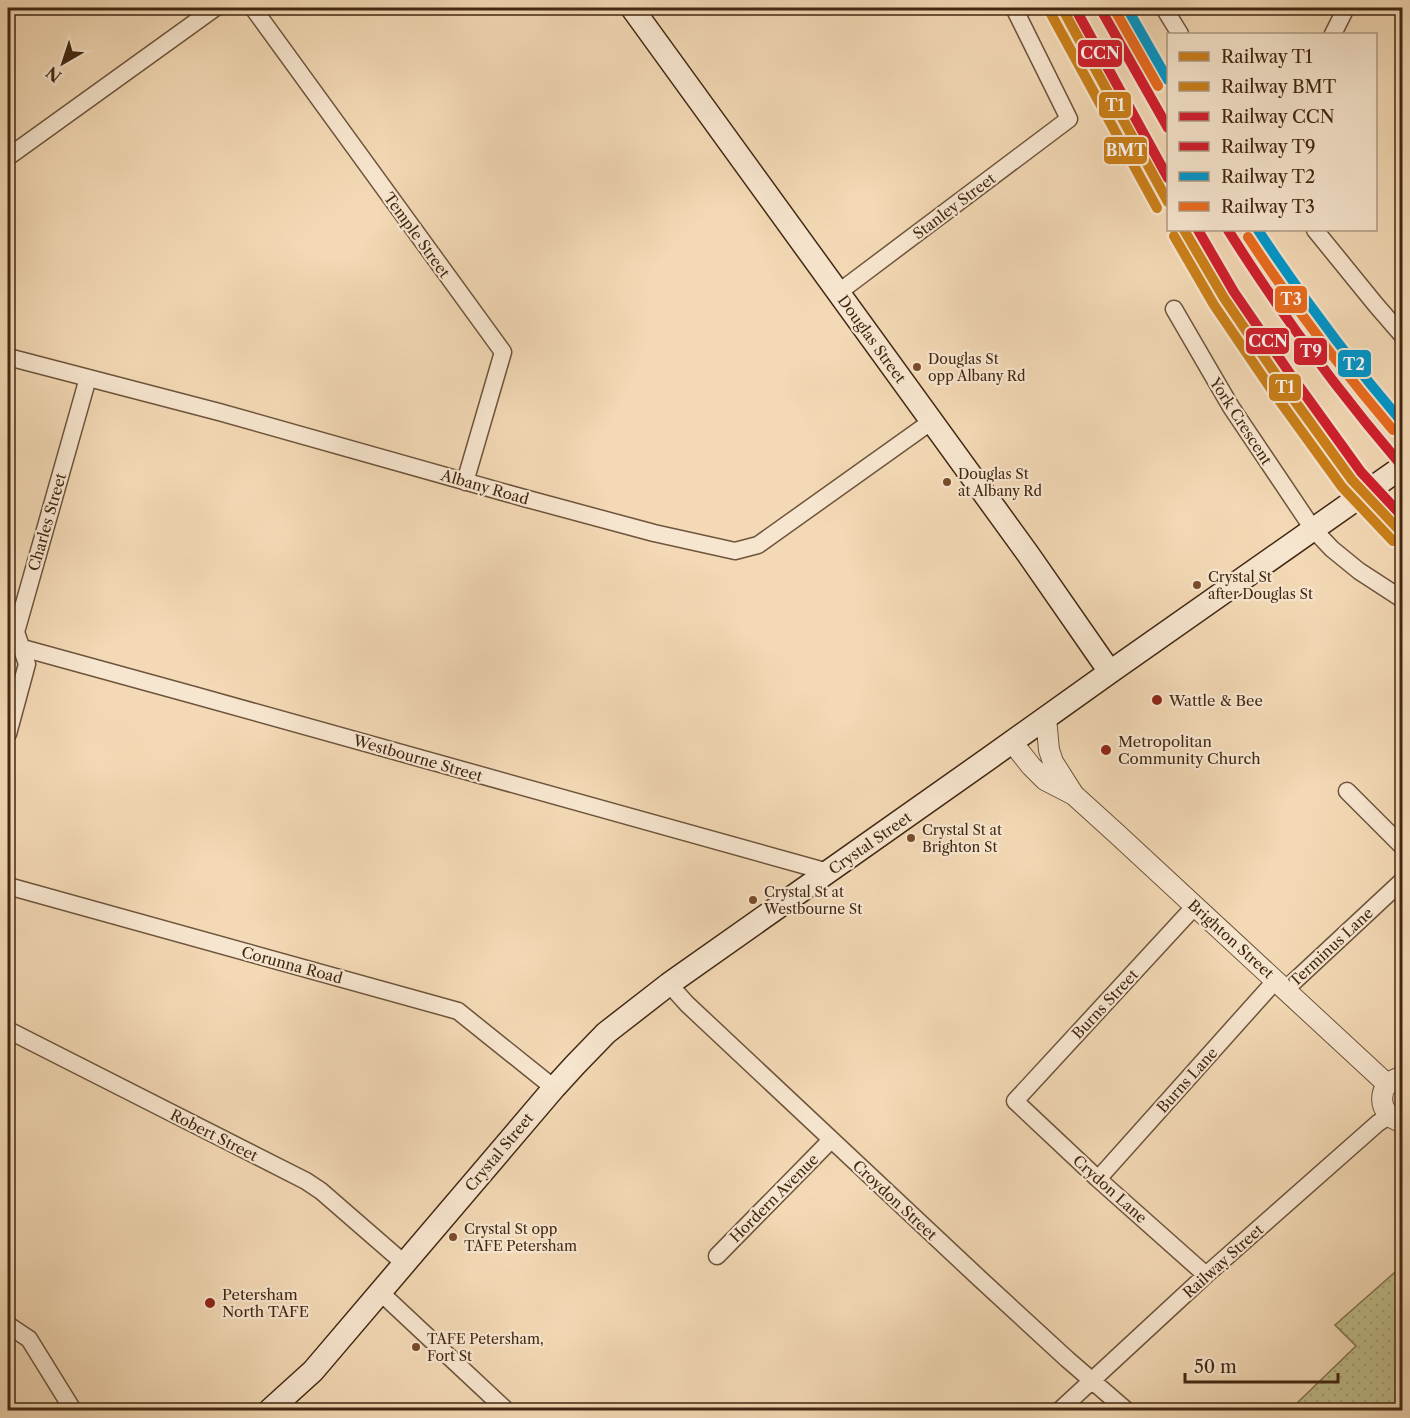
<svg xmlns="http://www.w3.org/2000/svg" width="1410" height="1418" font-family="'Libre Caslon Text',serif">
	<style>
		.grass { fill: url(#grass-dots); stroke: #80724e; stroke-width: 1.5 }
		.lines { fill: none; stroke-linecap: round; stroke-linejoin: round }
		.minor-casing { stroke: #6e543b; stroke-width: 19 }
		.tertiary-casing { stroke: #6e543b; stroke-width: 22 }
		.secondary-casing { stroke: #412712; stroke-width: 25 }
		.minor { stroke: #f7e6cf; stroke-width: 16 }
		.tertiary { stroke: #f7e6cf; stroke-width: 20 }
		.secondary { stroke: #f7e6cf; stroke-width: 22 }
		.rail-1-casing { stroke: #f7e6cf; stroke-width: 15 }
		.rail-2-casing { stroke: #f7e6cf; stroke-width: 15 }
		.rail-3-casing { stroke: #f7e6cf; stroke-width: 15 }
		.rail-4-casing { stroke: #f7e6cf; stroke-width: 15 }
		.rail-5-casing { stroke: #f7e6cf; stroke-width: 15 }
		.rail-6-casing { stroke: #f7e6cf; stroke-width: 15 }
		.rail-1 { stroke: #cb801a; stroke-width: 10 }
		.rail-2 { stroke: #cb801a; stroke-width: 10 }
		.rail-3 { stroke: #d11f2f; stroke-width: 10 }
		.rail-4 { stroke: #d11f2f; stroke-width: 10 }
		.rail-5 { stroke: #0098cd; stroke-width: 10 }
		.rail-6 { stroke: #ea6c20; stroke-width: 10 }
		.bus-dot { fill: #7a4b2a; stroke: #f7e6cf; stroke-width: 2 }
		.poi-dot { fill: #8f2418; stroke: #f7e6cf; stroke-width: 2 }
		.labels { text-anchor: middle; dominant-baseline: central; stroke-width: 4.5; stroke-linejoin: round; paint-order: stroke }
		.bus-label { font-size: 14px; fill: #412712; stroke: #f7e6cf; text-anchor: start }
		.street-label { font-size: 15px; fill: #412712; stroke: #f7e6cf }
		.poi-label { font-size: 15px; fill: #412712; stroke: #f7e6cf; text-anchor: start }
		.line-badge { stroke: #f7e6cf; stroke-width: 2 }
		.badge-label { font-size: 16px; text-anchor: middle; font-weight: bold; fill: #fff }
	</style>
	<defs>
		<pattern id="grass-dots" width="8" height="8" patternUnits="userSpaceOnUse" patternTransform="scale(1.5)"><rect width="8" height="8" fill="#bfbe8b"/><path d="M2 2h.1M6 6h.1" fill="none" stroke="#a5a377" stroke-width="1.8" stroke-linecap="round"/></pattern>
	</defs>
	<rect width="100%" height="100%" fill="#f3d9b5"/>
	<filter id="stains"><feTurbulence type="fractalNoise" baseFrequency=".00333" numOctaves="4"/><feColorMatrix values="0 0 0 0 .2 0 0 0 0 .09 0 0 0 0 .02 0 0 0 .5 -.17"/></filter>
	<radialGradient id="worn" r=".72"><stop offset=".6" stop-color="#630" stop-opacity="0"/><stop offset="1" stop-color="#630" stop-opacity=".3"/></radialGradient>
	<!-- grass -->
	<path class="grass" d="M1402,1266V1410H1298L1294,1406L1356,1346L1335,1325Z"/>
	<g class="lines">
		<defs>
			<path id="minor" d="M253,8L503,352L465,482
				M1164,8L1180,34
				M1333,34L1346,8
				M8,157L215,8
				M1315,230L1376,305L1402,335
				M839,292L1069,119L1014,8
				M1174,309L1231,407L1313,529L1332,549L1359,571L1402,599
				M8,357L219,412L524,498L654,533L735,551L758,545L932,421
				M8,644L197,696L828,872
				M8,734L27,664L16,632L88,378
				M1347,791L1402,846
				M8,886L458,1011L554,1088
				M1195,906L1015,1101L1098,1179L1206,1275
				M669,984L687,1004L979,1278L1067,1359L1126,1410
				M1286,989L1402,881
				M8,1030L306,1181L321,1191L405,1264
				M1098,1179L1276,980
				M717,1256L831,1140
				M380,1292L506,1410
				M8,1325L29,1339L73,1410
				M1060,1410L1206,1275L1378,1123L1389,1116"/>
			<path id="tertiary" d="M1046,718L1049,750L1053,762L1074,795
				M1012,742L1031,766L1045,780L1074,795L1117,834L1387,1084
				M1402,1077C1375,1082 1376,1116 1402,1122"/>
			<path id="secondary" d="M632,8L1028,554L1110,672
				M270,1410L313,1371L554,1088L575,1065L606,1033L669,984L988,759L1110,672L1402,467"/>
		</defs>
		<!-- minor casing -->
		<use href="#minor" class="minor-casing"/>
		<!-- tertiary casing -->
		<use href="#tertiary" class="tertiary-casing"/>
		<!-- secondary casing -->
		<use href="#secondary" class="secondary-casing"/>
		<!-- minor -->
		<use href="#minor" class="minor"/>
		<!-- tertiary -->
		<use href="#tertiary" class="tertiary"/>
		<!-- secondary -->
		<use href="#secondary" class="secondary"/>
		<defs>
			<path id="rail-1" d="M1062,8L1168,202
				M1184,230L1224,298L1281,382L1352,480L1402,533"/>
			<path id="rail-2" d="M1051,14L1157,208
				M1174,236L1214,305L1271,389L1342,487L1393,541"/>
			<path id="rail-3" d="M1075,8L1168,178
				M1198,230L1234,292L1291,375L1361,472L1402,516"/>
			<path id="rail-4" d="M1100,8L1168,128
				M1228,230C1280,313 1338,391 1402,466"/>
			<path id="rail-5" d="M1127,8L1168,80
				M1258,230C1302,297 1350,361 1402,422"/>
			<path id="rail-6" d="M1117,14L1158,86
				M1248,237C1292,304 1340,368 1393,430"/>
		</defs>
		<!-- rail-1 casing -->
		<use href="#rail-1" class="rail-1-casing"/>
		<!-- rail-2 casing -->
		<use href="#rail-2" class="rail-2-casing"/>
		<!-- rail-3 casing -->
		<use href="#rail-3" class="rail-3-casing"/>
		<!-- rail-4 casing -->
		<use href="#rail-4" class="rail-4-casing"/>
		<!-- rail-5 casing -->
		<use href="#rail-5" class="rail-5-casing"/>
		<!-- rail-6 casing -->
		<use href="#rail-6" class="rail-6-casing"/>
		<!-- rail-1 -->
		<use href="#rail-1" class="rail-1"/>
		<!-- rail-2 -->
		<use href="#rail-2" class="rail-2"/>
		<!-- rail-3 -->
		<use href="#rail-3" class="rail-3"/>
		<!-- rail-4 -->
		<use href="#rail-4" class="rail-4"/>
		<!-- rail-5 -->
		<use href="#rail-5" class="rail-5"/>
		<!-- rail-6 -->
		<use href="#rail-6" class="rail-6"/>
	</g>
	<!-- markers -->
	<g class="bus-dot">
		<circle cx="917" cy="367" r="5"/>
		<circle cx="947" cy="482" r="5"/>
		<circle cx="1197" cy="585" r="5"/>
		<circle cx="911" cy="838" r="5"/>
		<circle cx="753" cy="900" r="5"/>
		<circle cx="453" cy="1237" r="5"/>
		<circle cx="416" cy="1347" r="5"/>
	</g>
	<g class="poi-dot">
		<circle cx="1157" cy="700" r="6"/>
		<circle cx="1106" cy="750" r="6"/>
		<circle cx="210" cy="1303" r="6"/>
	</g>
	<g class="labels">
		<!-- bus labels -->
		<g class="bus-label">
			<text x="928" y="359">Douglas St<tspan x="928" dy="17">opp Albany Rd</tspan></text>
			<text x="958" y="474">Douglas St<tspan x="958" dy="17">at Albany Rd</tspan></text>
			<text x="1208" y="577">Crystal St<tspan x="1208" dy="17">after Douglas St</tspan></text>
			<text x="922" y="830">Crystal St at<tspan x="922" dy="17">Brighton St</tspan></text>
			<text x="764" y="892">Crystal St at<tspan x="764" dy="17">Westbourne St</tspan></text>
			<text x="464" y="1229">Crystal St opp<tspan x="464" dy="17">TAFE Petersham</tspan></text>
			<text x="427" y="1339">TAFE Petersham,<tspan x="427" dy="17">Fort St</tspan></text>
		</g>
		<!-- street labels -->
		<g class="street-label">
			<text transform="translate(954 206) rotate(-37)">Stanley Street</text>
			<text transform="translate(417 235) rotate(54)">Temple Street</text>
			<text transform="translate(872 339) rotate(54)">Douglas Street</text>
			<text transform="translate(1241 421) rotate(57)">York Crescent</text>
			<text transform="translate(485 487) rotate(16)">Albany Road</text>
			<text transform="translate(47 522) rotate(-74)">Charles Street</text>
			<text transform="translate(418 758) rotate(16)">Westbourne Street</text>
			<text transform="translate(870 843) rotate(-35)">Crystal Street</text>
			<text transform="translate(1231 939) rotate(42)">Brighton Street</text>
			<text transform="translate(1331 947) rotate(-43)">Terminus Lane</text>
			<text transform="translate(292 965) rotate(15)">Corunna Road</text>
			<text transform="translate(1105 1004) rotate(-47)">Burns Street</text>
			<text transform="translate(1187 1080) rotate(-48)">Burns Lane</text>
			<text transform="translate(214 1135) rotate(27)">Robert Street</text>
			<text transform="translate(499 1152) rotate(-50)">Crystal Street</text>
			<text transform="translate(1110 1189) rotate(42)">Crydon Lane</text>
			<text transform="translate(774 1198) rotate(-45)">Hordern Avenue</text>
			<text transform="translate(895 1200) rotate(43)">Croydon Street</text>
			<text transform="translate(1223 1261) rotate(-42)">Railway Street</text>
		</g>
		<!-- poi labels -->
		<g class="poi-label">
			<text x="1169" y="700">Wattle &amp; Bee</text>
			<text x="1118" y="741">Metropolitan<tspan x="1118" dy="17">Community Church</tspan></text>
			<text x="222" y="1294">Petersham<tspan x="222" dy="17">North TAFE</tspan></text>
		</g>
	</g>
	<g class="line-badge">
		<rect x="1077" y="39" width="46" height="29" rx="6" fill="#d11f2f"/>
		<rect x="1098" y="91" width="34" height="28" rx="6" fill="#cb801a"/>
		<rect x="1103" y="136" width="45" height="29" rx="6" fill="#cb801a"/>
		<rect x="1274" y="285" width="34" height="29" rx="6" fill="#ea6c20"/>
		<rect x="1245" y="327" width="45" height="28" rx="6" fill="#d11f2f"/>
		<rect x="1293" y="337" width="35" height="29" rx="6" fill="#d11f2f"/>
		<rect x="1337" y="349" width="35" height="29" rx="6" fill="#0098cd"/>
		<rect x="1268" y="373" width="34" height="29" rx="6" fill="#cb801a"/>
	</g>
	<g class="badge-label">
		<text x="1100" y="59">CCN</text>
		<text x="1115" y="111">T1</text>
		<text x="1126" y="156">BMT</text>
		<text x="1291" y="305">T3</text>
		<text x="1268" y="347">CCN</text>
		<text x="1311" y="357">T9</text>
		<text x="1354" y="370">T2</text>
		<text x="1285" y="393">T1</text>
	</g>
	<!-- margin -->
	<rect width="1410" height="1418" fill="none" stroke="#f3d9b5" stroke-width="30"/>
	<rect x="9" y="9" width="1392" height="1400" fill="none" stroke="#412712" stroke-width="3"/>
	<rect x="15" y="15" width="1380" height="1388" fill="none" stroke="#412712" stroke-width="1.5"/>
	<!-- legend -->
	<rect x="1167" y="33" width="210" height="198" fill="#f7e6cf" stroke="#ae9a83" stroke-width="1.5"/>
	<rect x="1179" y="52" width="30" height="9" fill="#cb801a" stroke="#ae9a83" stroke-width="1.5"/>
	<text x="1221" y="63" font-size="18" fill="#412712">Railway T1</text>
	<rect x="1179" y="82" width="30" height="9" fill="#cb801a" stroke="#ae9a83" stroke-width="1.5"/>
	<text x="1221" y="93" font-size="18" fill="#412712">Railway BMT</text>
	<rect x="1179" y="112" width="30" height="9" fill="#d11f2f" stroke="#ae9a83" stroke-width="1.5"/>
	<text x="1221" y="123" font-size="18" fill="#412712">Railway CCN</text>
	<rect x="1179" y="142" width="30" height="9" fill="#d11f2f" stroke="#ae9a83" stroke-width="1.5"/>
	<text x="1221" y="153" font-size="18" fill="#412712">Railway T9</text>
	<rect x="1179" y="172" width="30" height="9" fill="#0098cd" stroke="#ae9a83" stroke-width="1.5"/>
	<text x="1221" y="183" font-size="18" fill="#412712">Railway T2</text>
	<rect x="1179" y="202" width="30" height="9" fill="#ea6c20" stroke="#ae9a83" stroke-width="1.5"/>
	<text x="1221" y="213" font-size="18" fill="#412712">Railway T3</text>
	<!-- north arrow -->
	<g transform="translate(63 63) rotate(219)" stroke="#f7e6cf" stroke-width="4.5" paint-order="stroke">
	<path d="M0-4.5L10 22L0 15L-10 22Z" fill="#412712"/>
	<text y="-9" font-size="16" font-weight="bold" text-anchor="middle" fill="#412712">N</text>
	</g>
	<!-- scale -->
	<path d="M1185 1373v9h153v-9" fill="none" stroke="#412712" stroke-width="3"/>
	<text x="1194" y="1373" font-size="18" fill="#412712" stroke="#f7e6cf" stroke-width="4.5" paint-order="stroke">50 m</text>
	<rect width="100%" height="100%" filter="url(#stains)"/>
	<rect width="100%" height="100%" fill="url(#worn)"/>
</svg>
